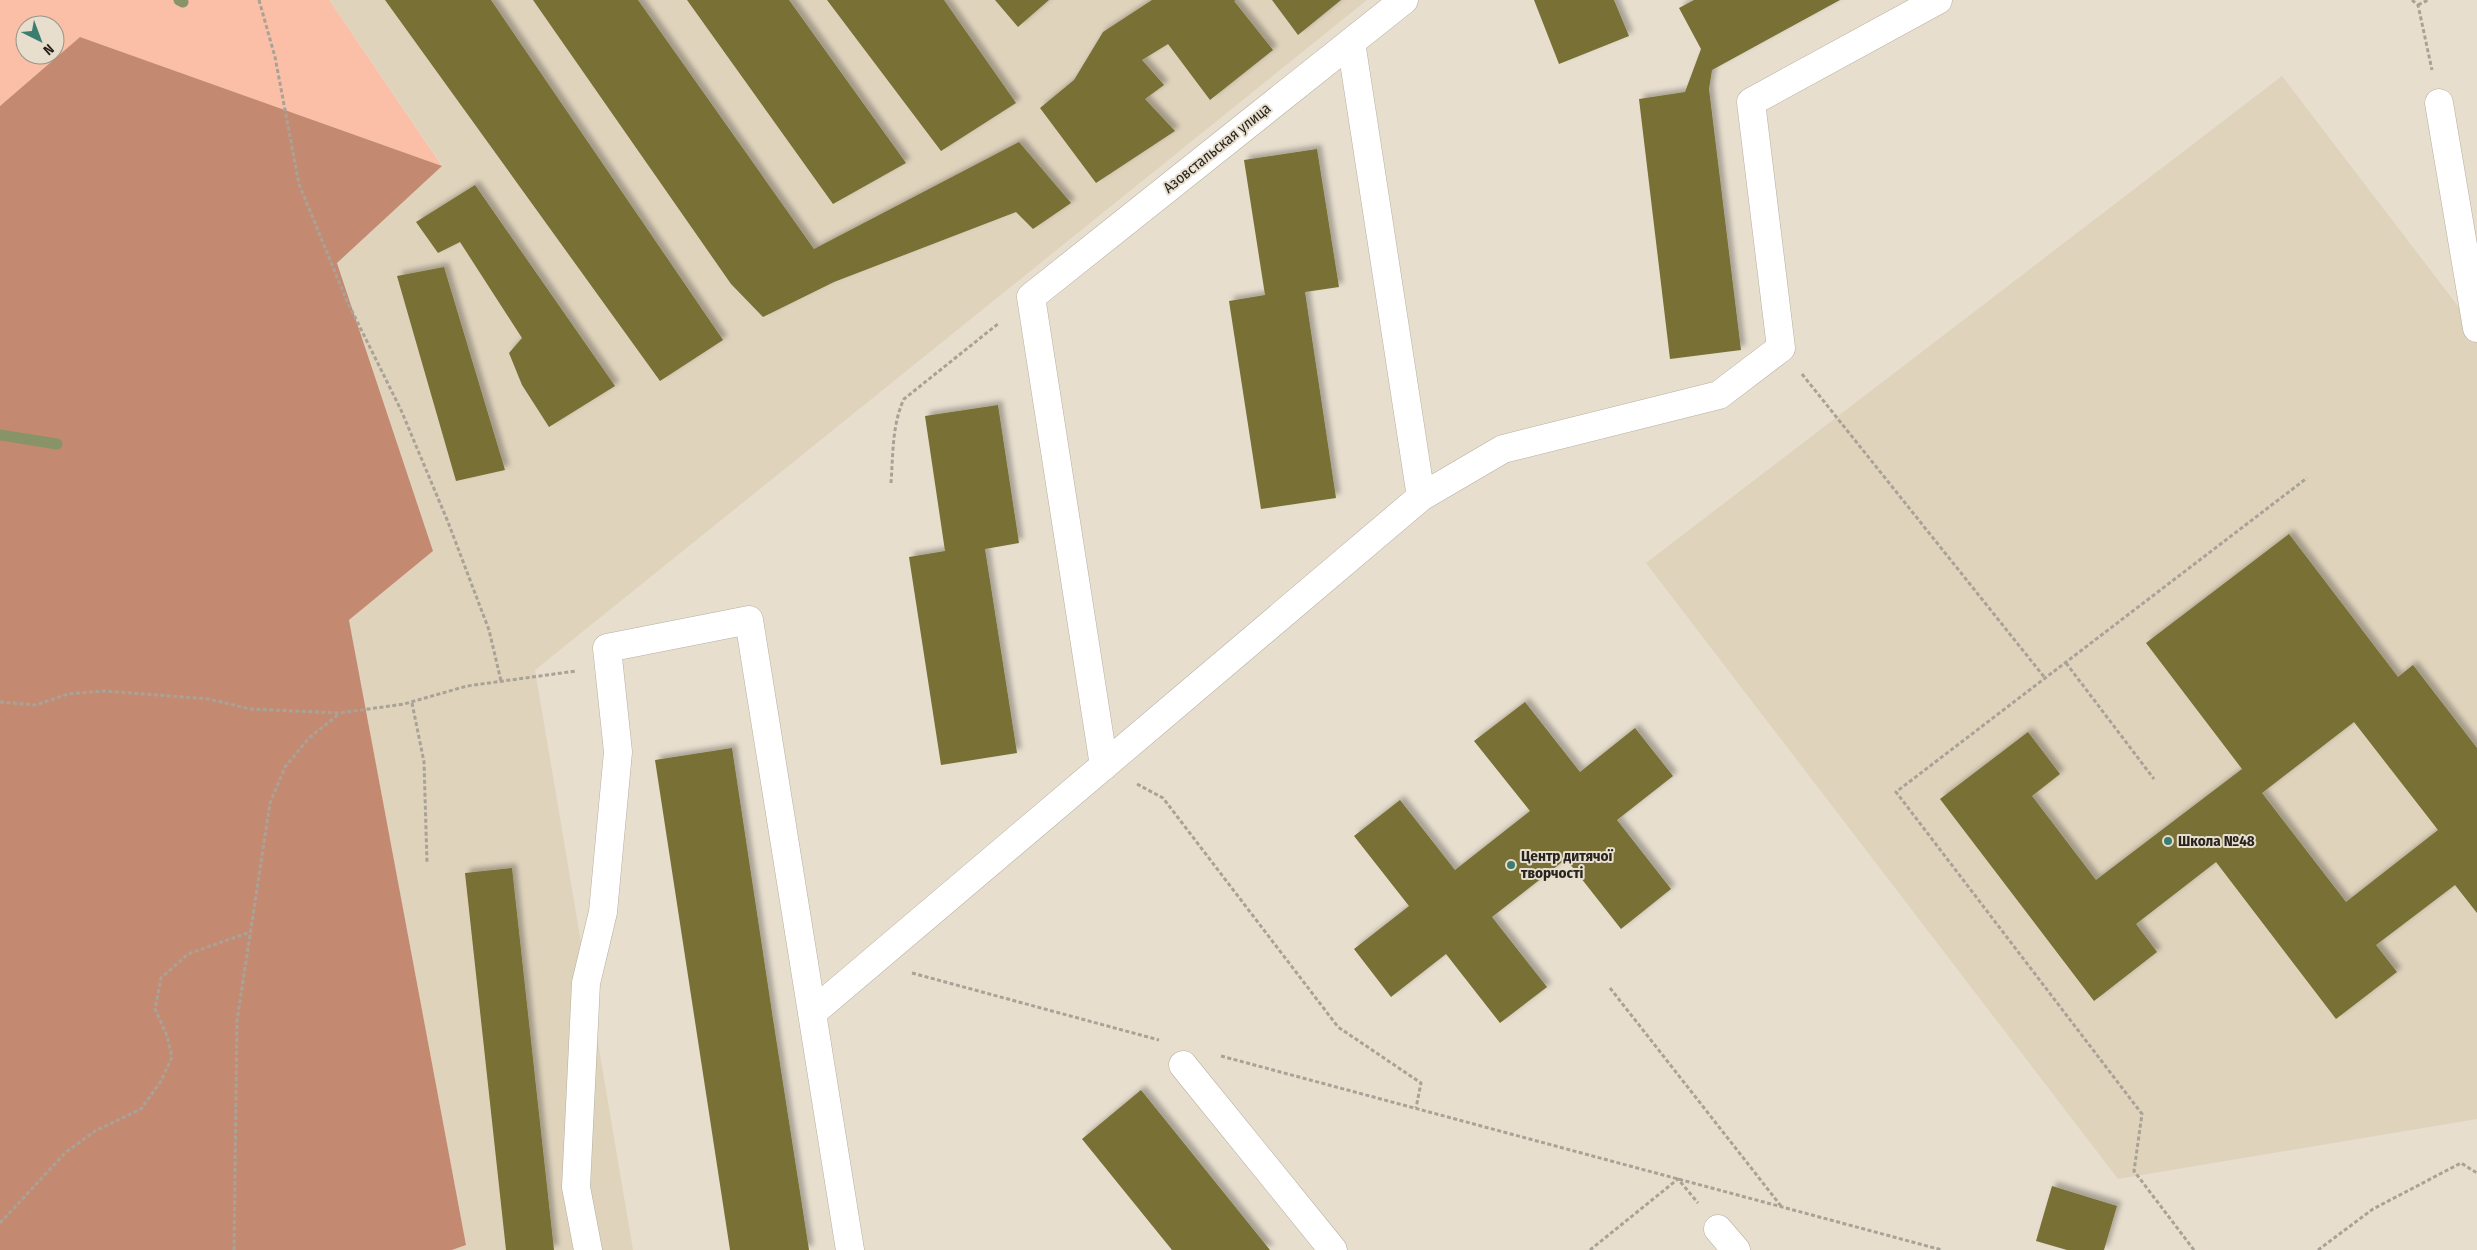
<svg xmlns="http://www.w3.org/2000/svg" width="2477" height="1250" font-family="'Fira Sans Condensed',sans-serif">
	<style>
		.built { fill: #dfd3bc }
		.green { fill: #fabfa6; fill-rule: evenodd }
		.forest { fill: #c48a71 }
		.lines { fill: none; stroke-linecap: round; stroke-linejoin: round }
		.stream { stroke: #899368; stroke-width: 11 }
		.building { fill: #786f34; fill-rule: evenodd; filter: url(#shadow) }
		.minor-casing { stroke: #b6ae9f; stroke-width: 29 }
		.path { stroke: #a9a296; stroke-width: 3; stroke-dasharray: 4 2.5; stroke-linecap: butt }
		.minor { stroke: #fff; stroke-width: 28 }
		.poi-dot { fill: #3b7d6f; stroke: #e7dece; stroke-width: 2 }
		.labels { text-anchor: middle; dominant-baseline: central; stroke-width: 4; stroke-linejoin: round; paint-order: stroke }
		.street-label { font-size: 15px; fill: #27241e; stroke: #e7dece }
		.poi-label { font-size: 15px; font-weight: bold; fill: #27241e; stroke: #e7dece; text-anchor: start }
	</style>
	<defs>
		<filter id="shadow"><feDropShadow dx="4.5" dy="-4.5" stdDeviation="2.5" flood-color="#0004"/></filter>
	</defs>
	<rect width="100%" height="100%" fill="#e7dece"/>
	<!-- built -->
	<path class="built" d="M329,0H1367L535,670L633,1250H452L466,1245L349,620L433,551L337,262L442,165Z
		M2282,76L2477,331V1119L2118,1179L1646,563Z"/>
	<!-- green -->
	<path class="green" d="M0,0H329L442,166L80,37L0,106ZM25,25H55V55H25Z"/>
	<!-- forest -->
	<path class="forest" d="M80,37L442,166L337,263L433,551L349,620L466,1245L452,1250H0V106Z"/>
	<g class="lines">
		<!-- stream -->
		<path class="stream" d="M179,0L183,2
			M0,435L57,444"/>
	</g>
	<!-- building -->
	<path class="building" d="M385,0H491L723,340L660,381Z
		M533,0H638L814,249L1019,142L1071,203L1033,229L1016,212L834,282L763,317L731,284Z
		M687,0H789L906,163L833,204Z
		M827,0H944L1016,103L941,151Z
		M995,0H1049L1018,27Z
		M1152,0H1236L1234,1L1273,50L1210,100L1168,44L1142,60L1164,85L1145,99L1175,131L1096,183L1040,108L1074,80L1103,32Z
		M1272,0H1341L1298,35Z
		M1534,0H1614L1629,36L1559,64Z
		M1694,0H1840L1712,70L1709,89L1741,350L1670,359L1639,99L1685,92L1701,49L1679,8Z
		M1317,149L1339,287L1305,292L1336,498L1261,509L1229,301L1265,295L1244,160Z
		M475,185L615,386L549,427L522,385L509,353L522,338L460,242L438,253L416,222Z
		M444,267L505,470L456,481L397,276Z
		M998,405L1019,543L985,549L1017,753L941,765L909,557L945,551L925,416Z
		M2289,534L2398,677L2413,665L2477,748V913L2455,885L2376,945L2397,972L2336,1019L2216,862L2136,924L2157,952L2094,1001L1940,799L2028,732L2060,774L2032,796L2096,880L2242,769L2146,643ZM2354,722L2438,830L2346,902L2262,793Z
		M1525,702L1580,772L1635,728L1673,776L1617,820L1671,889L1621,929L1566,859L1492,917L1547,987L1500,1023L1446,954L1391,997L1354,949L1409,906L1354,836L1400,800L1455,870L1530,811L1474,741Z
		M732,748L773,1019L809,1250H730L655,760Z
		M512,868L554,1250H506L465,873Z
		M1141,1090L1183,1142L1270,1250H1172L1082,1139Z
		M2052,1186L2117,1206L2104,1250H2067L2036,1241Z"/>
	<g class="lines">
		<defs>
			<path id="minor" d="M1351,42L1421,497
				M2439,103L2477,328
				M1104,766L1031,297L1404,0
				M812,1013L1421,497L1503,449L1719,395L1781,348L1751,102L1938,0
				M1183,1065L1333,1250
				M1718,1229L1736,1250
				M588,1250L576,1187L586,983L603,912L618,752L607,648L749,620L850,1250"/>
		</defs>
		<!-- minor casing -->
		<use href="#minor" class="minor-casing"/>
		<!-- path -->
		<path class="path" d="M259,0L275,57L299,184L346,299L401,410L448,522L489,630L501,681
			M2412,0L2418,5L2432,70
			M2418,5L2428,0
			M1802,374L2045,678
			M891,483C893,456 892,424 904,399L999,323
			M2066,663L2154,779
			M0,702L36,705L68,694L104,691L209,699L250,709L340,713L404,704L467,686L576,671
			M412,703L424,762L427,863
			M1137,784L1163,798L1338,1027L1421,1083L1416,1108
			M912,973L1159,1040
			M1610,988L1781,1206
			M1221,1056L1942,1250
			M0,1223L66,1152L95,1131L141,1109L161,1081L172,1057L167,1036L155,1009L161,978L188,954L250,932
			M234,1250L237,1021L270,803L285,767L309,738L339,714
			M1590,1250L1678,1179L1698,1203
			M2194,1250L2134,1171L2142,1114L1896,792L2307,478
			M2318,1250L2373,1209L2461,1163L2477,1173"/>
		<!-- minor -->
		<use href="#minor" class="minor"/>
	</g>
	<!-- markers -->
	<g class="poi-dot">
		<circle cx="2168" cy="841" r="5"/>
		<circle cx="1511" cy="865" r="5"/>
	</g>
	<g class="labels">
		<!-- street labels -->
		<g class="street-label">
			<text transform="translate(1217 148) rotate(-39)">Азовстальская улица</text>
		</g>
		<!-- poi labels -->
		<g class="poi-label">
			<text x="2178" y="841">Школа №48</text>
			<text x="1521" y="856">Центр дитячої<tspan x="1521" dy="17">творчості</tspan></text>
		</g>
	</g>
	<!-- north arrow -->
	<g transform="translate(40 40) rotate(138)"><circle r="24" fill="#e7dece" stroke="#9a9488"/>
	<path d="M0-4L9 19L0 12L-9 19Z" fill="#3b7d6f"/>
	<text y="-8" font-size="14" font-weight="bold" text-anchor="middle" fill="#27241e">N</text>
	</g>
</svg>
